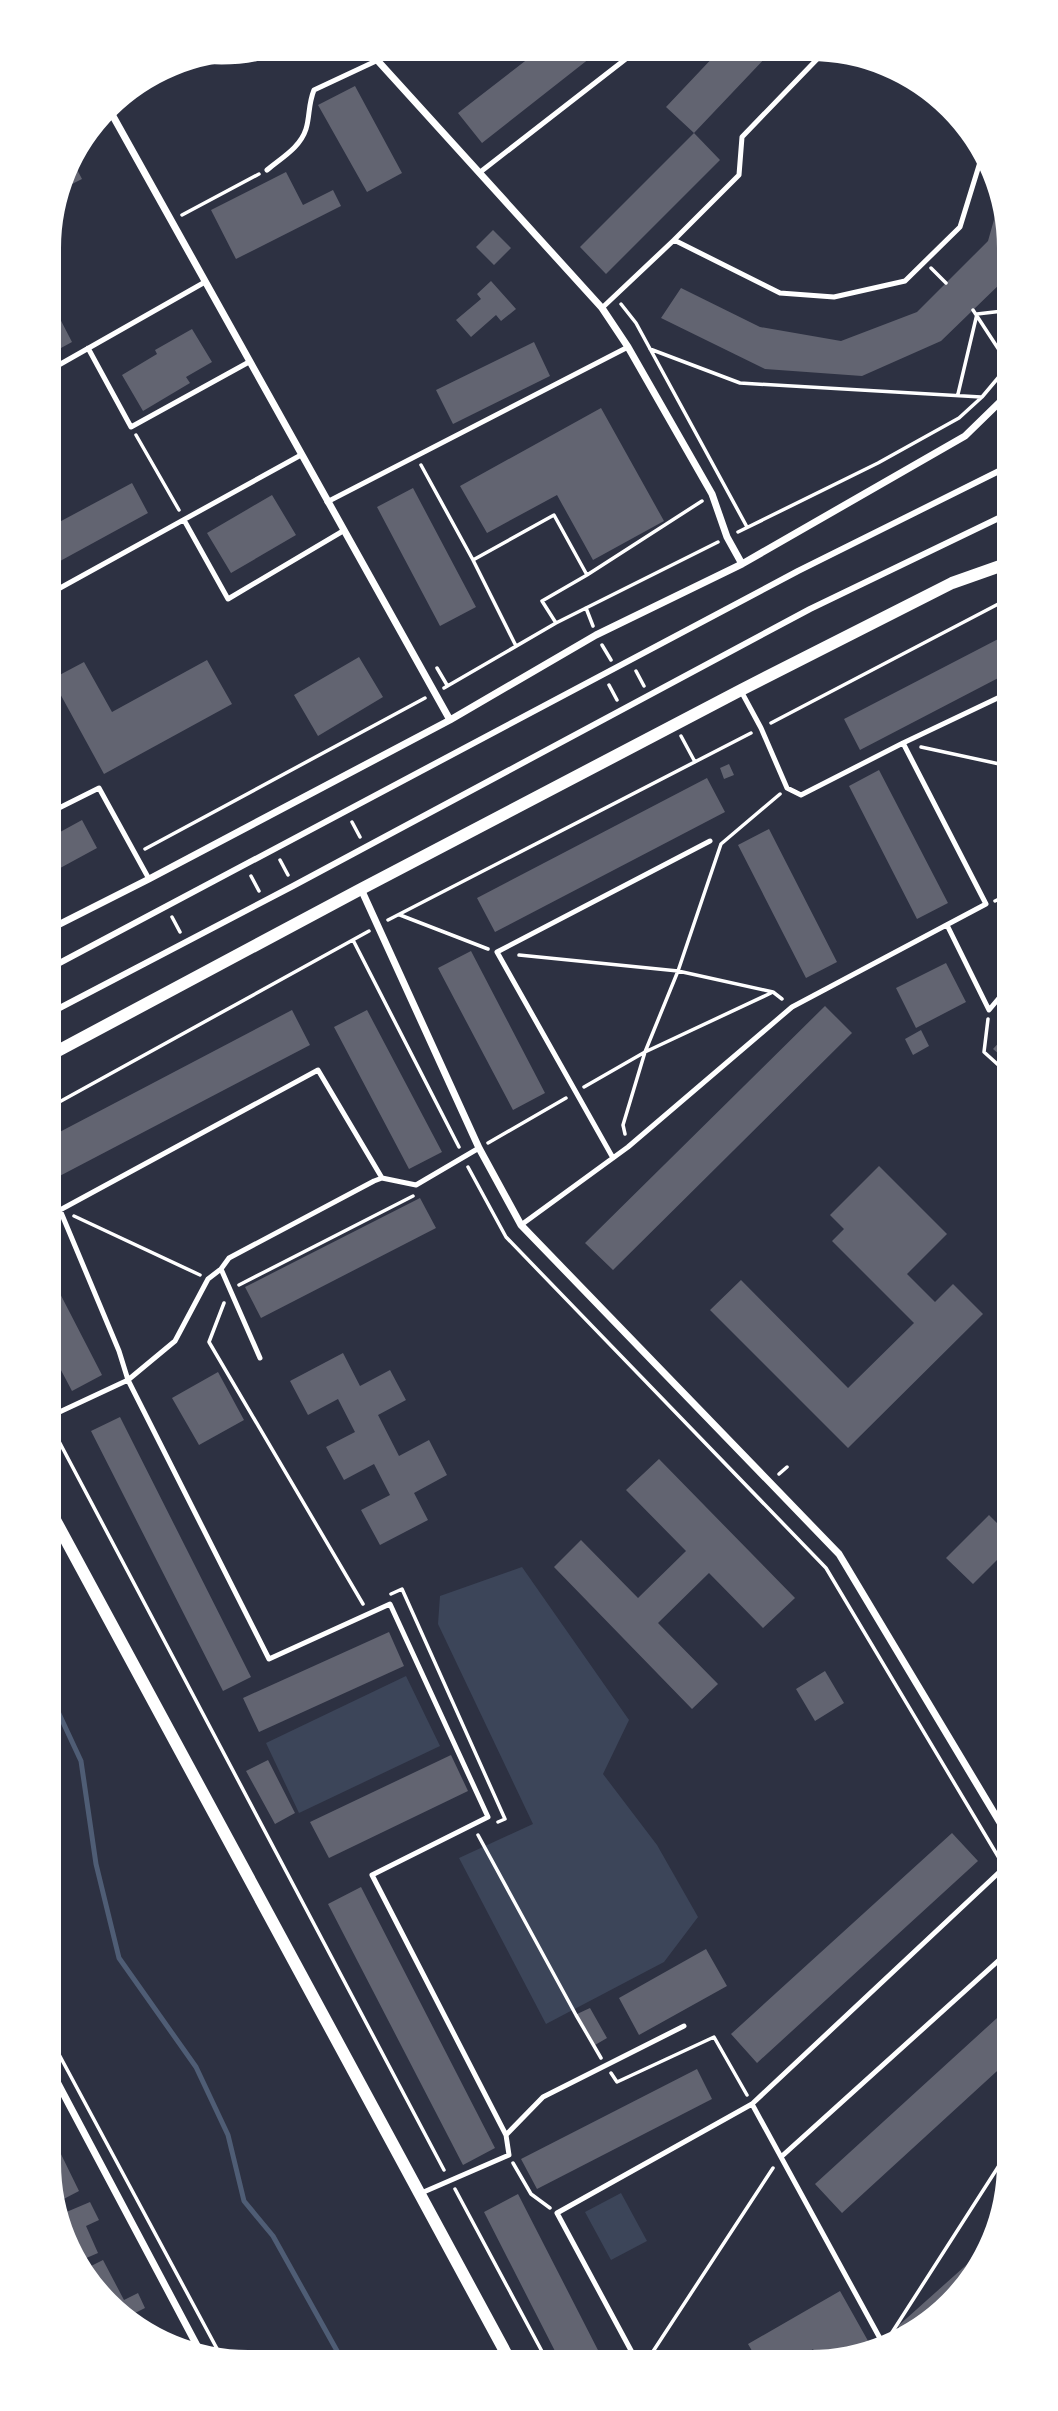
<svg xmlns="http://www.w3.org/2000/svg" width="1058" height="2411" font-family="Ubuntu,sans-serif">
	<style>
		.green { fill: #3c4559 }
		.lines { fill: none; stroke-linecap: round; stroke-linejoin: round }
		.stream { stroke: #4f5d75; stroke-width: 5 }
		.building { fill: #626471 }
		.path { stroke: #fff; stroke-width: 3.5 }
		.service { stroke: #fff; stroke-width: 5 }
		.pedestrian { stroke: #fff; stroke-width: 6 }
		.minor { stroke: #fff; stroke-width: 7 }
		.tertiary { stroke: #fff; stroke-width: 12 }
	</style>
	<rect width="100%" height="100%" fill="#2d3142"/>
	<!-- green -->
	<path class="green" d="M522,1567L629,1720L603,1774L657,1845L698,1917L664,1962L546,2024L459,1858L533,1824L438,1624L440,1596Z
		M406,1676L440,1746L299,1813L266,1743Z
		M621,2193L647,2241L611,2260L585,2212Z"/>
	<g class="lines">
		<!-- stream -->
		<path class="stream" d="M54,1703L81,1761L96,1864L119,1958L196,2067L228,2135L244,2201L273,2236L341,2358"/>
	</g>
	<!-- building -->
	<path class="building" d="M538,51H599L482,143L458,113Z
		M718,52H771L694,133L666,107Z
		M355,86L402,173L367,192L318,105Z
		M694,133L720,160L606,274L580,247Z
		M71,158L82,179L62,189L70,160Z
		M286,172L303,205L333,190L341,206L236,259L211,210Z
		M1001,195L1003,281L941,341L862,376L765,369L661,318L681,288L760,327L841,341L917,312L988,241Z
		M493,230L511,248L494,265L476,247Z
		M491,281L516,309L501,321L496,315L471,337L456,320L481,299L477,294Z
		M57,313L72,342L50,354V317Z
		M192,329L212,362L186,377L190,383L143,411L122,375L157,354L155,350Z
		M534,342L550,376L453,424L436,390Z
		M601,408L664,521L593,560L557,495L487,533L460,486Z
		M132,483L148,513L51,566L50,527Z
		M413,488L476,607L440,626L377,507Z
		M272,495L296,535L231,573L207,533Z
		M1004,636V675L860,750L844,719Z
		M359,657L383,697L318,736L294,695Z
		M207,660L232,704L104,774L52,679L84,662L112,712Z
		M729,764L734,775L724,779L720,768Z
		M879,770L948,903L917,919L849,786Z
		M707,778L725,812L495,932L477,898Z
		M82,820L97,848L51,873V837Z
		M769,829L837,962L806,978L738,845Z
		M471,951L545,1093L513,1110L438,968Z
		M946,963L966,1002L916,1028L896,988Z
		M825,1006L852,1033L613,1270L585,1243Z
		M292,1010L310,1045L52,1180V1136Z
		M367,1010L442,1152L409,1169L334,1027Z
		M921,1030L929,1046L913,1055L905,1039Z
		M1005,1036V1059L993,1049Z
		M879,1166L947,1234L907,1274L935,1302L953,1284L983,1314L848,1448L710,1310L741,1280L848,1388L914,1323L832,1241L844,1229L830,1215Z
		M420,1198L436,1228L261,1318L245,1287Z
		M53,1280L102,1375L72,1391L53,1355Z
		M343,1353L360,1386L390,1370L406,1400L378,1415L399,1456L429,1440L447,1475L414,1493L428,1520L380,1545L361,1510L390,1495L374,1464L344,1480L326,1447L355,1432L338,1399L308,1415L290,1381Z
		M218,1372L244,1420L199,1445L172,1398Z
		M120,1417L251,1677L223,1691L91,1431Z
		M659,1459L795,1598L763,1628L709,1573L658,1623L718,1684L692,1709L554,1567L581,1540L638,1598L686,1551L626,1490Z
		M989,1515L1007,1533V1570L997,1560L973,1584L946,1558Z
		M389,1632L404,1666L259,1732L243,1698Z
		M825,1671L844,1703L815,1721L796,1689Z
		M451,1755L468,1791L329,1858L310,1822Z
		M268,1760L295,1813L275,1824L246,1771Z
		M952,1833L978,1861L757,2063L731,2034Z
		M361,1887L495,2148L463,2165L328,1904Z
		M706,1949L727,1986L639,2035L619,1998Z
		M590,2008L607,2038L595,2045L577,2014Z
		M1008,2008V2061L842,2213L815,2184Z
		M697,2069L712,2099L537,2189L521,2159Z
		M58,2148L79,2191L56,2203L55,2149Z
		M518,2194L601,2356L558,2357L484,2212Z
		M90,2202L99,2220L86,2226L98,2253L84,2259L57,2216Z
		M992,2242L960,2294L901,2330L898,2326Z
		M103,2260L124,2300L138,2293L145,2308L127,2317L117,2312L89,2267Z
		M840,2291L872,2348L861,2355L817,2356L813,2349L801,2356H755L748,2344Z"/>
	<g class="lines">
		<!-- path -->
		<path class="path" d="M182,215L259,174
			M931,268L946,283
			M621,304L636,323L747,527
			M973,310L1003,356
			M650,349L740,383L981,397
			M958,394L977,314L1003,311
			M136,435L179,510
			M421,465L473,560L554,515L587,575L702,501
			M738,532L878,463L959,418L982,397L1003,372
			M473,560L516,646
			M586,608L593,626
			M556,623L542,601L587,575
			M602,645L611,660
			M437,668L447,685
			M636,671L644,686
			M609,685L617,700
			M444,688L556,623L718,542
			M771,723L1004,601
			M681,736L695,762
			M921,747L1004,765
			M352,822L360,837
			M145,849L425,698
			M280,860L288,875
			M251,876L259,891
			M995,901L1005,896
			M400,915L488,949
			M172,917L180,932
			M388,920L751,733
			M353,940L459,1147
			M519,955L678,971L773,992L782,999
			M988,1019L984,1052L1005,1071
			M584,1087L645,1052L771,993
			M52,1106L369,931
			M625,1134L623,1125L645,1052L678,971L721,844L780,794
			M488,1143L566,1098
			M468,1167L506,1237L826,1568L999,1858
			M74,1216L200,1275
			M239,1285L413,1196
			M224,1303L209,1342L363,1604
			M53,1430L444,2170
			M779,1474L787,1467
			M391,1594L402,1589L505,1819L498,1822
			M478,1835L576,2015L601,2058
			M55,2047L222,2358
			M611,2073L617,2082L714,2037L747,2095
			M513,2163L531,2194L550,2208
			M455,2189L545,2357
			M891,2334L1009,2150
			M650,2356L773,2168"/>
		<!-- service -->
		<path class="service" d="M193,60C221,64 258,63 283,49
			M267,170C281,158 300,148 306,129C310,116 308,105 314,90L376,61
			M479,173L627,58L630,51
			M674,240L739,175L742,137L823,53
			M602,308L674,240L780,293L834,297L905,281L960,227L981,159
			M88,348L131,427L249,362
			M50,370L205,282
			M327,502L628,347
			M184,520L228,599L343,531
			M51,593L301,455
			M903,743L1004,695
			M51,812L99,788L149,879
			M947,925L989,1010L1005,991
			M613,1158L497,952L710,841
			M382,1178L318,1070L60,1210L119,1351L128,1380L175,1341L208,1279L221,1269L229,1258L374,1181L382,1178L416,1185L479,1148
			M521,1225L628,1147L792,1007L986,904L903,743L801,795L787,788L761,728L741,691
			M221,1269L260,1358
			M53,1415L128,1380L269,1659L390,1604L488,1817L372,1875L506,2135L509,2155L419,2194
			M752,2104L1008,1864
			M506,2135L543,2097L684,2026
			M781,2157L1008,1952
			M634,2356L557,2213L752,2104L882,2342"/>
		<!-- pedestrian -->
		<path class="pedestrian" d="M52,967L798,571L1003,469
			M52,1012L293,886L810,609L1003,516"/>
		<!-- minor -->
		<path class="minor" d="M368,50L602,308L628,347L712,494L727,537L742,564
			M109,109L450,720
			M361,889L479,1148L521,1225L839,1554L1008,1836
			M52,928L149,879L450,720L596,635L742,564L965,436L1003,399
			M55,2078L202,2355"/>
		<!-- tertiary -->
		<path class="tertiary" d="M52,1054L361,889L741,690L952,583L1003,565
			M53,1516L508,2357"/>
	</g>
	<!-- crop -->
	<path d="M0 0H1058V2411H0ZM248 61H810A187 187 0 0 1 997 248V2163A187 187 0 0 1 810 2350H248A187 187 0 0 1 61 2163V248A187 187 0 0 1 248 61Z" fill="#fff" fill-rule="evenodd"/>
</svg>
